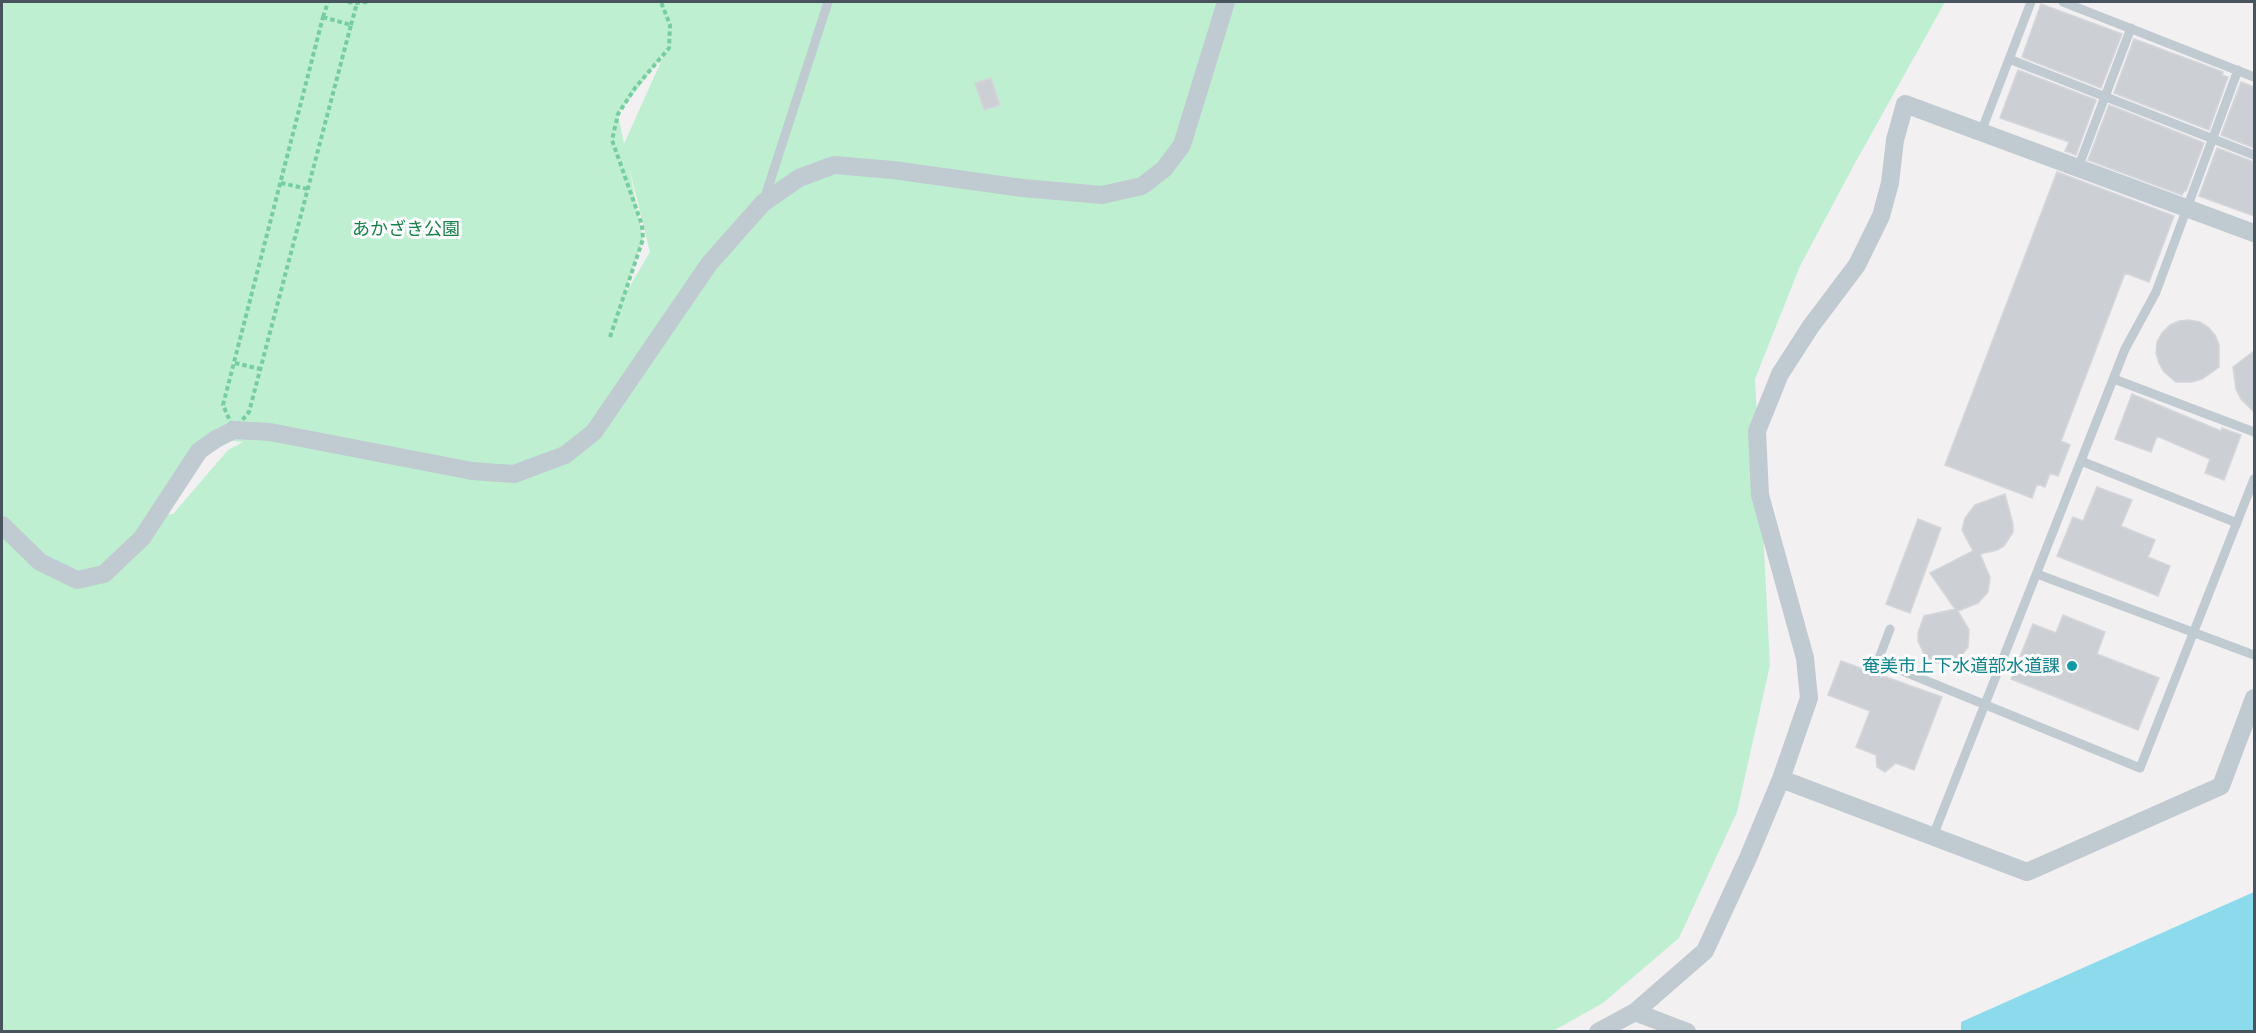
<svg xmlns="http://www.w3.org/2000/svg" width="2256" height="1033" font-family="'DM Sans','Noto Sans JP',sans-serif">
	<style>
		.green { fill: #beefd0; fill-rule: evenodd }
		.water { fill: #8bdbed }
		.building { fill: #cccfd4; stroke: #d4d6db; stroke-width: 1.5 }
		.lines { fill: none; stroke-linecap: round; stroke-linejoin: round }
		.path { stroke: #76cea0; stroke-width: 4; stroke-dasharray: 4.5 3; stroke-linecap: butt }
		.lane { stroke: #c0cad1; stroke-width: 9 }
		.street { stroke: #c0cad1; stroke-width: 18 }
		.culture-dot { fill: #0f9aa8; stroke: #fff; stroke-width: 2 }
		.labels { text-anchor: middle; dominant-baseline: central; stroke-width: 6; stroke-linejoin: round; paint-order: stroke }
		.park-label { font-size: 18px; fill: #178049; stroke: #fff }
		.culture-label { font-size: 18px; fill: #0d838f; stroke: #fff; text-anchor: end }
	</style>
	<rect width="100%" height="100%" fill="#f2f0f0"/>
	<!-- green -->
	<path class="green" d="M2,2H661L662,5V2H1945L1855,163L1800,266L1755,379L1770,665L1737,812L1679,938L1603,1003L1553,1031L2,1032ZM662,57H663L624,144L618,114ZM629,167L650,252L624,296L643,239ZM215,439L243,442L228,450L173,514L158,515Z"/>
	<!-- water -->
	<path class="water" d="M2254,892V1031H1961V1022Z"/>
	<!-- building -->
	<path class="building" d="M2041,4L2122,34L2101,88L2022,57Z
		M2134,39L2223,72L2222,75L2228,77L2209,130L2114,93Z
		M2018,70L2096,100L2076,155L2065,151L2069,142L2000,118Z
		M991,78L1000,105L984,110L975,83Z
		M2241,82L2254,87V148L2221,135Z
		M2109,105L2204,143L2186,191H2184L2182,195L2088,160Z
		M2217,148L2254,162V216L2199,196Z
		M2057,172L2174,216L2149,282L2125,273L2061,441L2070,445L2058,476L2050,473L2045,487L2037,484L2032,498L1945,465Z
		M2189,320L2200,322L2208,327L2215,335L2219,345V367L2202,379L2192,382H2176L2164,372L2159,363L2156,353L2157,342L2162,333L2170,325L2179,321Z
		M2254,351V412L2241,399L2236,389L2233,367Z
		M2132,394L2221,431L2222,428L2241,435L2224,480L2205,473L2210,459L2157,436L2151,452L2115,439Z
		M2097,487L2132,500L2121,526L2155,540L2148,557L2170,566L2158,596L2057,556L2073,517L2083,521Z
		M2005,494L2013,524V532L2004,546L1997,550L1980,554L1990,577L1988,592L1978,603L1958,611L1969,630L1968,647L1958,660L1941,664L1932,661L1925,656L1918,641V633L1924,616L1955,609L1930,573L1973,551L1962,530L1965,518L1975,505Z
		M1918,519L1941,528L1910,613L1886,604Z
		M2063,615L2105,632L2097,654L2159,678L2138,730L2011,679L2033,624L2056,633Z
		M1841,661L1942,697L1914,770L1896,763L1885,772L1877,767L1876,755L1856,747L1870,711L1828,695Z"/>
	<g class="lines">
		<!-- path -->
		<path class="path" d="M348,2L355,3L367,2
			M323,17L351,25L249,412L234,430L223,405Z
			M323,17L328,2
			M351,25L357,3
			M281,183L308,189
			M610,337L643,239L642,225L612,140L618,114L635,88L669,48L670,25L661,2
			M235,363L260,369"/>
		<!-- lane -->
		<path class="lane" d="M2063,2L2254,77
			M2009,59L2254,155
			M1981,132L2031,2
			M2078,168L2131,28
			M764,200L828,2
			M2114,379L2254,432
			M2081,461L2237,523
			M2037,574L2254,655
			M1890,629L1878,661L2140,768L2254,479
			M1933,836L2125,349L2156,292L2238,70"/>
		<!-- street -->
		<path class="street" d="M2,525L40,562L77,580L104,574L142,538L199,451L216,439L234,430L270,432L472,471L514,474L565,455L594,432L709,264L763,203L799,178L834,165L893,170L1023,188L1102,195L1142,186L1164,169L1182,145L1226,2
			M1781,779L2027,872L2221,786L2254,698
			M1635,1012L1687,1032
			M1598,1032L1635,1012L1705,951L1748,858L1781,779L1809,698L1805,658L1760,495L1757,431L1780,374L1811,326L1857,265L1881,216L1890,183L1895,140L1905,104L2254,233"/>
	</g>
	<!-- markers -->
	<circle class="culture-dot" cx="2072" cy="666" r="6"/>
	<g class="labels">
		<!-- park labels -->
		<g class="park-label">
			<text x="406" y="229">あかざき公園</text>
		</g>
		<!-- culture labels -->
		<g class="culture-label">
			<text x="2060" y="666">奄美市上下水道部水道課</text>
		</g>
	</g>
	<!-- border -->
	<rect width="2256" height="1033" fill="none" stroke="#47535d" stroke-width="6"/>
</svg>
